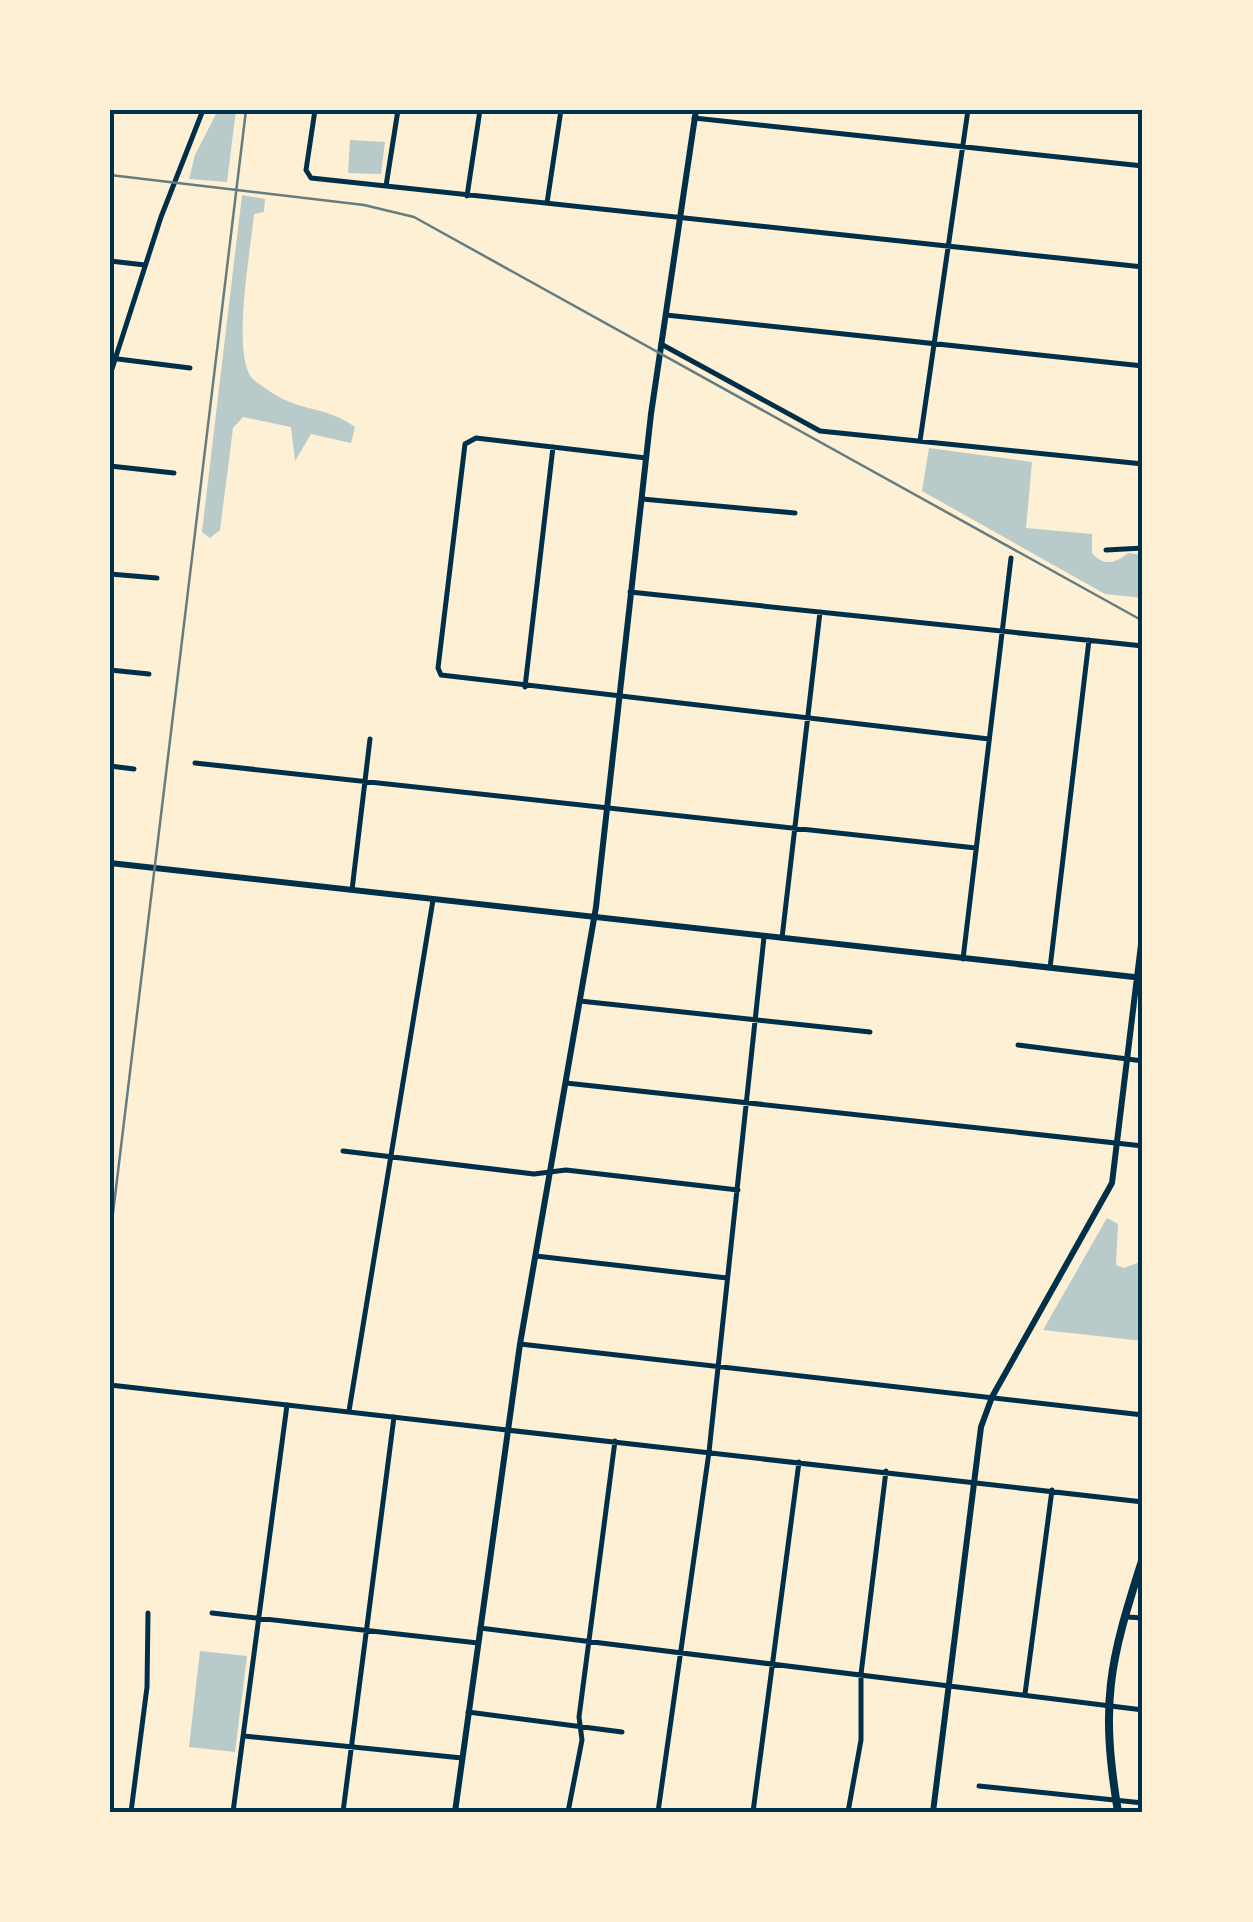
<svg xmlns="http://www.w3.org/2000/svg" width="1253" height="1922" font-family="Rubik,sans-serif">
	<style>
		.green { fill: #b9caca }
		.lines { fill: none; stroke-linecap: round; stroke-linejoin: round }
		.minor { stroke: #003049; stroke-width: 5 }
		.tertiary { stroke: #003049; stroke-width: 5 }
		.secondary { stroke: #003049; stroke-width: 6 }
		.primary { stroke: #003049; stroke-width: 8 }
		.rail { stroke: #657d81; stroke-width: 2.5 }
		.neatline { fill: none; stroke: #003049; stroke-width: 4 }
	</style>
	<rect width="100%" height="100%" fill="#fdf0d5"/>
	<!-- green -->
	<path class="green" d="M218,110H236L227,182L189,179L195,155Z
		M350,140L385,142L381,174L348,173Z
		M242,195L265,199L264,212L254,214C251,248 232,350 251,377C257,384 275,395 283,399C310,412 326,407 355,427L351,443L311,434L295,461L291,427L243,417L233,428L220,530L210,538L202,532Z
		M929,448L1032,462L1026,528L1092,534V553C1104,567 1116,563 1128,553L1143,555V598L1105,594L922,491Z
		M1107,1218L1118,1224L1116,1265L1124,1268L1143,1261V1341L1043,1330Z
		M200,1651L247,1656L235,1752L189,1747Z"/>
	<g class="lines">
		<!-- minor -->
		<path class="minor" d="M315,110L306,170L311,178L1143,267
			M694,118L1143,166
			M386,186L398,110
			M467,196L480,110
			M547,203L561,110
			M110,261L145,265
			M666,315L1143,366
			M661,344L820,431L1143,464
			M110,358L190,368
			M920,441L968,110
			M646,458L476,438L465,444L438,668L441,675L989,739
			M110,466L174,473
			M642,499L795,513
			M1106,550L1143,548
			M110,574L157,578
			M630,592L1143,646
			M110,670L149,674
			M525,687L553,447
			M195,763L976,848
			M110,766L134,769
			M352,890L370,739
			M782,938L820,612
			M963,959L1011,558
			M1050,968L1089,640
			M580,1001L870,1032
			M1018,1045L1143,1061
			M566,1083L1143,1146
			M343,1151L534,1174L566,1170L738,1190
			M536,1256L727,1278
			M520,1344L1143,1415
			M349,1411L433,900
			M507,1430L1143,1502
			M212,1613L478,1643
			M1127,1617L1143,1618
			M480,1628L1143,1710
			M1025,1694L1052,1490
			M468,1712L622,1732
			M244,1736L462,1758
			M979,1786L1143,1803
			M131,1812L147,1687L148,1613
			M233,1812L287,1405
			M343,1812L394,1417
			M568,1812L582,1740L579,1717L615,1441
			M658,1812L709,1452L764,937
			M753,1812L799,1462
			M848,1812L861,1740V1674L886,1471"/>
		<!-- tertiary -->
		<path class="tertiary" d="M110,375L161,217L203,110
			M110,1385L507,1430"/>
		<!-- secondary -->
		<path class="secondary" d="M110,863L1143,978
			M455,1812L520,1344L596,907L651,414L696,110
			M933,1812L981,1427L992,1397L1112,1183L1143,928"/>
		<!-- primary -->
		<path class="primary" d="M1118,1812C1100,1702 1109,1663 1143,1558"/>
		<!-- rail -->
		<path class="rail" d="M110,175L364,205L414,217L1143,621
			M110,1238L246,110"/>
	</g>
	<!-- border -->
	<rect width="1253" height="1922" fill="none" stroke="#fdf0d5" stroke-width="225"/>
	<rect x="112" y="112" width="1028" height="1698" class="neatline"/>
</svg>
